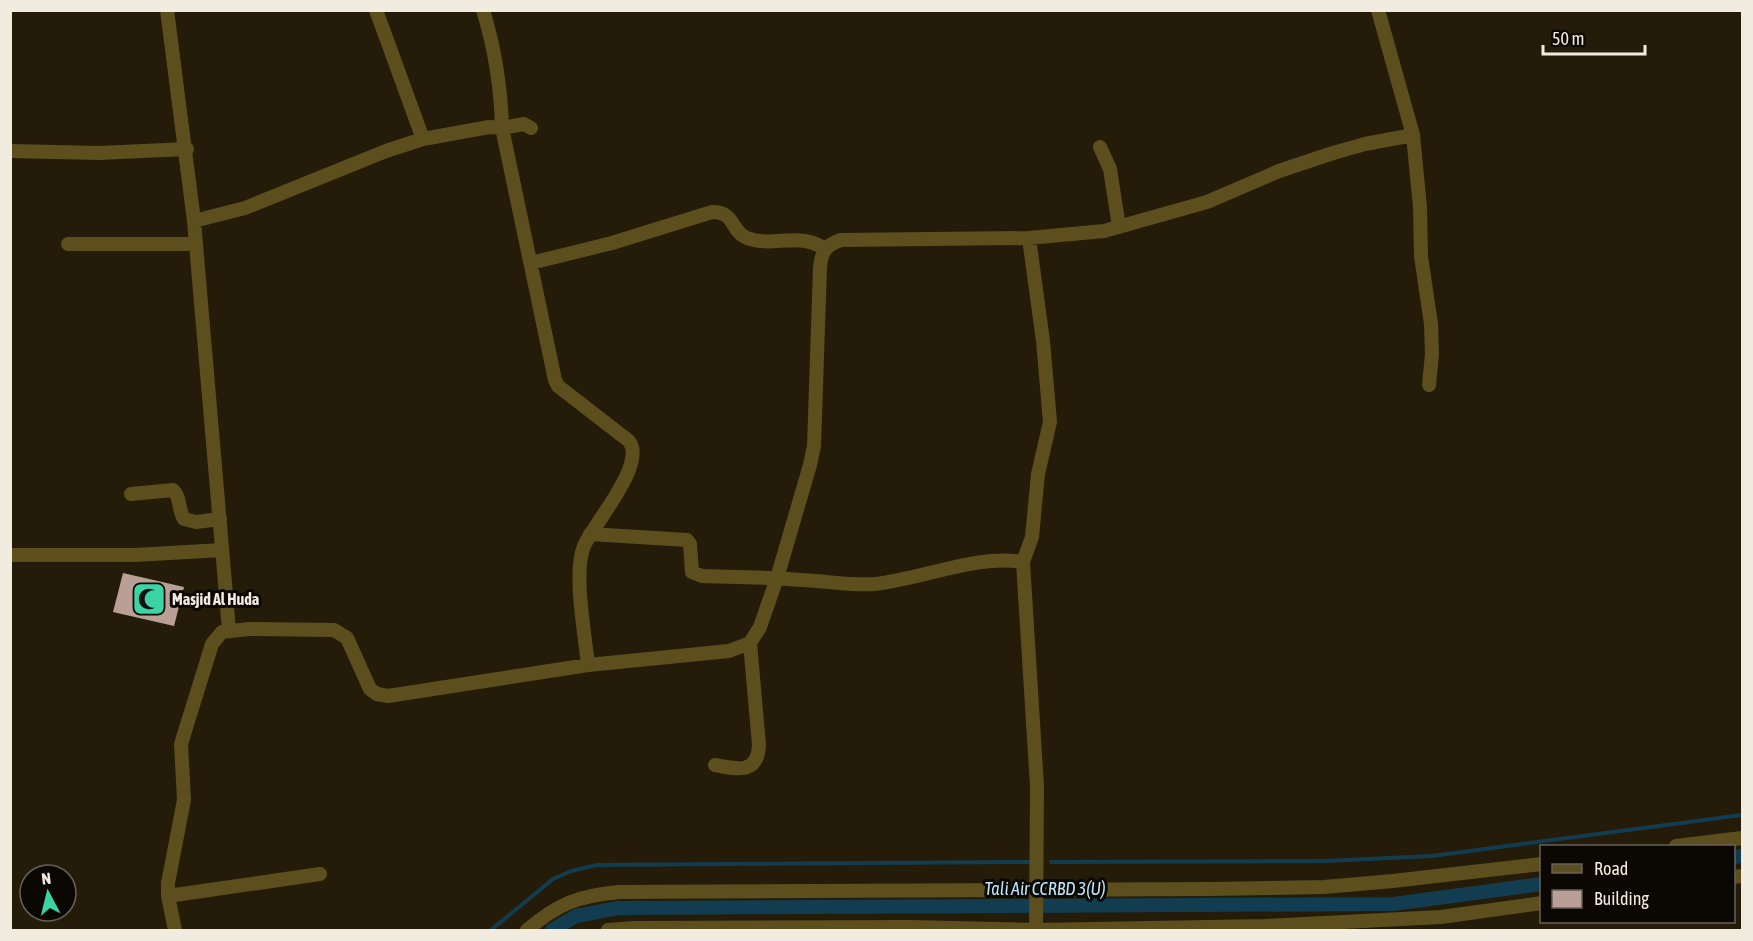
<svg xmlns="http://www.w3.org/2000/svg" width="1753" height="941" font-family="'Asap Condensed',sans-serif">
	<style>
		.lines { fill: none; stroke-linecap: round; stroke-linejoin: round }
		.stream { stroke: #123d50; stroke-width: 4 }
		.canal { stroke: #123d50; stroke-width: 14 }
		.building { fill: #b99f96 }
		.minor { stroke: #5c4f1d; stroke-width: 14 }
		.labels { text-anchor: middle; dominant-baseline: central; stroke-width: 6; stroke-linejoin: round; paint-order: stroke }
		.poi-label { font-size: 16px; font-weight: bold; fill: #f2ebe0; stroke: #0b0702; text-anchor: start }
		.water-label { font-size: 18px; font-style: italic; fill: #bfe6fb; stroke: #0b0702 }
	</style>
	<rect width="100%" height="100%" fill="#251b09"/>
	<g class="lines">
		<!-- stream -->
		<path class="stream" d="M1051,862L1325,861L1432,856L1742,815
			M491,930L553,879L571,871L597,865L1030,862"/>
		<!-- canal -->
		<path class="canal" d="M1734,857L1742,856
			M552,930L576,916L618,908L1393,904L1542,884"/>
	</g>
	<!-- building -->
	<path class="building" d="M123,573L184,587L174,626L113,612Z"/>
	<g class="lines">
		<!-- minor -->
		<path class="minor" d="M167,10L194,221L229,630
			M376,10L423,139
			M483,10C495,49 501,88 502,128L555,380L558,386L629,441C647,464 594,523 584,546C573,572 585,635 588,665
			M1378,10L1413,135L1420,207L1421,256L1431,324L1432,354L1429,385
			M1100,147L1110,169L1119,227
			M10,151L99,153L187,149
			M194,221L245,208L386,151L423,139L489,127L502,128L524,124L531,128
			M68,244H195
			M531,263L612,243L712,212C736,212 730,231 747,238C773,248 800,231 825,249
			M131,494L173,490C181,497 178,510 184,519L196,522L220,519
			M590,534L687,540L690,544L692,572L702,576C735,577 769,577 802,580C826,581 851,586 875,584C923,579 976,554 1023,562L1037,786L1036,930
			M10,555H135L222,550
			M1023,562L1032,537L1038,474L1050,422L1043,341L1029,238
			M715,765C736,769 758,775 759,745L750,643
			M1676,846L1742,838
			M1734,877L1742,876
			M168,896L320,874
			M175,930L168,896V883L184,800L181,744L212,644L222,632L249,629L334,630L347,638L370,689L377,694L388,696L588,665L729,651L750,643L760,627L777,578L810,465L814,446L820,268C821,252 826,245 841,240L1029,238L1104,231L1207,202L1279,171L1333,153L1365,144L1413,135
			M527,930C559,903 578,896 619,892L1210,889L1324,887L1393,881L1542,864
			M608,930L634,928L911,927L1036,930L1265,926L1441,917L1542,903"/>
	</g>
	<!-- icons -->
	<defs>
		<symbol id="mosque-square" viewBox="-11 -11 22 22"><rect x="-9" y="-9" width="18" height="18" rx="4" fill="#3bd4a4" stroke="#0b0702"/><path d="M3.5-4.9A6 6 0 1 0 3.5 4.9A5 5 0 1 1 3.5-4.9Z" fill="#111"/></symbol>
	</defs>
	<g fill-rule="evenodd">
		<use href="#mosque-square" x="130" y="580" width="38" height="38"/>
	</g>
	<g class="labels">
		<!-- poi labels -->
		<g class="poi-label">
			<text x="172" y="599">Masjid Al Huda</text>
		</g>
		<!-- water labels -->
		<g class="water-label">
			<text x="1045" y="888">Tali Air CCRBD 3(U)</text>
		</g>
	</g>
	<!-- border -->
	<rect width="1753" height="941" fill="none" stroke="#f2ebe0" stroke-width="24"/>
	<!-- legend -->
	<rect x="1540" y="845" width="195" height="78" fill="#0b0702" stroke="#67625b" stroke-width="1.5"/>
	<rect x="1552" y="864" width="30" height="9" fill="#5c4f1d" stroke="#67625b" stroke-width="1.5"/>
	<text x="1594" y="875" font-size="18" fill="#f2ebe0">Road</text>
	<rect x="1552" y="890" width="30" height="18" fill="#b99f96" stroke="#67625b" stroke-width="1.5"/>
	<text x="1594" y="905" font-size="18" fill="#f2ebe0">Building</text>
	<!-- north arrow -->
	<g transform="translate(48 893) rotate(353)"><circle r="28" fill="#0b0702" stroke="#67625b" stroke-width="1.5"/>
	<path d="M0-4.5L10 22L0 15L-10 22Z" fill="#3bd4a4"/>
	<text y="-9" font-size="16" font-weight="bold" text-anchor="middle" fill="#f2ebe0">N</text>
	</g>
	<!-- scale -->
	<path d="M1543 45v9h102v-9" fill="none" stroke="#f2ebe0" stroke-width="3"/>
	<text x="1552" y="45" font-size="18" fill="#f2ebe0" stroke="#0b0702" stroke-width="4.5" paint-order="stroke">50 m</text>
</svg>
